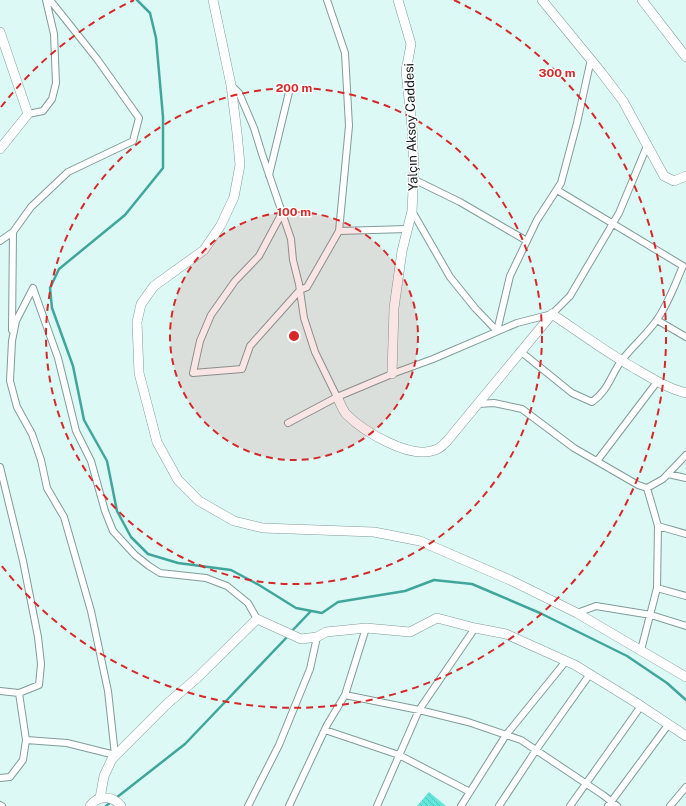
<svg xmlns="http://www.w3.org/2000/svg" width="686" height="806" font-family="'Public Sans',sans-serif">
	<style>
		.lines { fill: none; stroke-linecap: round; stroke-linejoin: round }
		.stream { stroke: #40a69c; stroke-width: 2.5 }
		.building { fill: url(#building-back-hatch) }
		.street-casing { stroke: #819c98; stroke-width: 8 }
		.secondary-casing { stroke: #819c98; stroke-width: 10 }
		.street { stroke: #fff; stroke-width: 6 }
		.secondary { stroke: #fff; stroke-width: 9 }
		.ring { fill: none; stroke: #d62828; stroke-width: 2; stroke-dasharray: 7 5 }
		.labels { text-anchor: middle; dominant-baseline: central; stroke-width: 3; stroke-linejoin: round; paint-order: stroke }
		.street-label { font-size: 13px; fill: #0f1a18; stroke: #fff }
		.centre { fill: #d62828; stroke: #fff; stroke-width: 2 }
		.ring-label { font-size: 12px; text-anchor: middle; font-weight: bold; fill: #d62828; stroke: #fff; stroke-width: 3; stroke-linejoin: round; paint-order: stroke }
	</style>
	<defs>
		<pattern id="building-back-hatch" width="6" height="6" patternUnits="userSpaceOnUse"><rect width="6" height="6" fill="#61e6d9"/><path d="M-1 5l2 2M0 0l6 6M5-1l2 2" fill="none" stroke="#53c5ba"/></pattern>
	</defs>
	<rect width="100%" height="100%" fill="#dcf9f5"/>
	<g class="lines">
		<!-- stream -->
		<path class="stream" d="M137,0L150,13L156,38L163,117V168L125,215L59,269L50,288L52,308L73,366L84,420L107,461L117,511L131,537L148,554L178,563L231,570L259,585L296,608L322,613L338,602L405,591L434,580L472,584L540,613L627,656L667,683L686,700
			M291,632L311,611
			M116,798L185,744L288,636
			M106,806L112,801"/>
	</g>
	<!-- building -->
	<path class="building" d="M429,792L446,806H417Z"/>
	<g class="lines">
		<defs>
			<path id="street" d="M327,0L345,53L349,126L339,231
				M231,85L239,93L254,128L262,154L291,239L293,260L299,284L304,318L315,352L337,397
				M28,114L43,111L52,99L56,83L54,34L46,0
				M269,175L289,92
				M413,179L460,202L527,241
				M412,211L450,277L475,308L497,331
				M282,213L259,256L235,281L211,315L200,341L193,373L242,369L250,346L300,290L307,287L339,231L407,229
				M0,241L13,232
				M657,320L686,337
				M12,330L13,232L31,207L68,172L133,141L139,118L97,59L50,0
				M497,331L510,276L537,220L561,183L577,123L591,59
				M520,351L572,393L592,402C609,390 611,374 622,360C633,346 646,335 656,321C668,305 675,284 683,266L557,190
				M478,404L494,403L522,409L574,448L638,485L647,488L663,479L686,455
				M288,423L337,397L392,374L433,359L517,323L552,314L570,296L619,213L647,146
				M597,461L657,382
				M0,467L23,561L38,637L41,664L39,685L19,693L0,691
				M668,474L686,478
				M658,526L686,534
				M657,588L686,596
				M577,613L596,606L651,615L686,626
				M641,650L657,588L658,526L647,488
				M345,695L419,710L468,722L521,740L603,795L617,806
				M325,730L399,755L470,792
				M26,740L67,743L115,755L108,691L91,611L64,517L47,488L41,460L32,434L17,407L10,381L12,341L16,321L33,288L58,358L76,431L91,461L105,511L113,531L135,555L149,566L160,573L206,578L227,586L248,603L257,619
				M0,778L10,777L23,760L26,740L19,693
				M0,805L2,806
				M248,806L279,745L310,669L317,637
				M289,806L327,725L345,695L366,628
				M377,806L419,710L475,628
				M461,806L506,735L566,661
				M499,806L536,750L590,674
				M570,806L641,706
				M608,806L668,725
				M670,806L686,787"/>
			<path id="secondary" d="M213,0L231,85L237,133L240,165L234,197L221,225L204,250L154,286L141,304L137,322L139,373L157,442L178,480L199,501L234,521L263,528L374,532L420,541L510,580L577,613L686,677
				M542,0L601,72L623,101L664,176L674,181L686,176
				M642,0L686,57
				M0,32L28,114L0,149
				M392,374L394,308L402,251L412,211L414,169L412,127L406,71L411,44L398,0
				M337,397C340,402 342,409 346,414C363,431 410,460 435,450C444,447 451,436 457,429L552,314C579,332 606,352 634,368C651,378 667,388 686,393
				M100,798L104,776L112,759L168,703L197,678L257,619L301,639L317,637L326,632L366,628L410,632L437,618L475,628L506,634L575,665L635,702L686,736
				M90,806C98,795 112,795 121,806"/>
		</defs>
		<!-- street casing -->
		<use href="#street" class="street-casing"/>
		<!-- secondary casing -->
		<use href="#secondary" class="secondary-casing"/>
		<!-- street -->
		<use href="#street" class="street"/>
		<!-- secondary -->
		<use href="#secondary" class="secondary"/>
	</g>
	<!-- distance rings -->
	<circle cx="294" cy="336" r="124" fill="#d62828" fill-opacity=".12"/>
	<g class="ring">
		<circle cx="294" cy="336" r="124"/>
		<circle cx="294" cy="336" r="248"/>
		<path d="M1 107A372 372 0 0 1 134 0M454 0A372 372 0 1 1 1 565"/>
	</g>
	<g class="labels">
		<!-- street labels -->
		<g class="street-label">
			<text transform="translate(411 127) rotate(-92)">Yalçın Aksoy Caddesi</text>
		</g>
	</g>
	<circle cx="294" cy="336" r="6" class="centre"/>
	<g class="ring-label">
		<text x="557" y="77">300 m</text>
		<text x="294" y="92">200 m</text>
		<text x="294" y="216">100 m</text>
	</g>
</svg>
